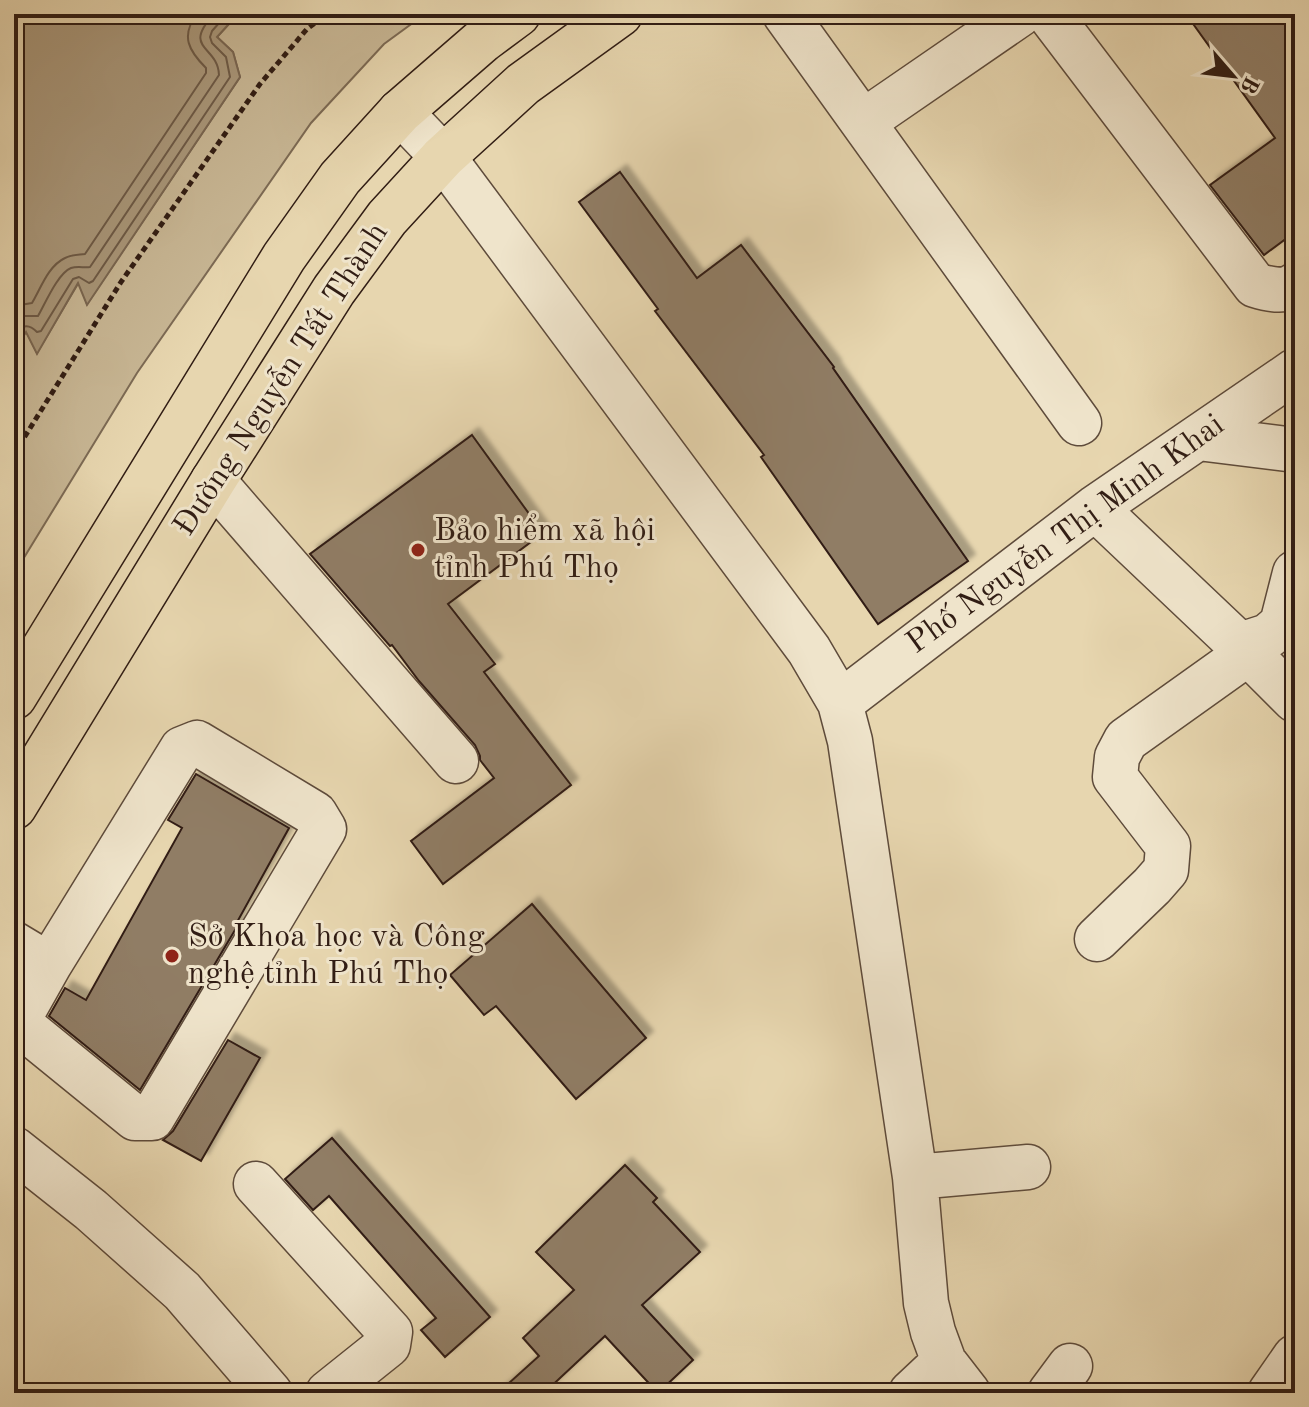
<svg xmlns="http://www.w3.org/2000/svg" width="1309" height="1407" font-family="'Old Standard TT',serif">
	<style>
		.green { fill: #c8b795; stroke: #7c6a54; stroke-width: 2 }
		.water { fill: #a9977a; stroke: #796651; stroke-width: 2 }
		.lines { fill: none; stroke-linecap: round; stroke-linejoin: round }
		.shore { stroke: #6d5a47; stroke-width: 2 }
		.building { fill: #907d65; stroke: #311d14; stroke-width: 2; filter: url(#shadow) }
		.minor-casing { stroke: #5e4b3b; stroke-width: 47 }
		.major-casing { stroke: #311d14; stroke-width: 47 }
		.path { stroke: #311d14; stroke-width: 5; stroke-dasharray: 6 4; stroke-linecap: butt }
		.minor { stroke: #efe4cb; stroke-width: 44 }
		.major { stroke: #e7d6af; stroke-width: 44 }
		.poi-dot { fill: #8f2418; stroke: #efe4cb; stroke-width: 3 }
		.labels { text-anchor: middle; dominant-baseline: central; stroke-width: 6; stroke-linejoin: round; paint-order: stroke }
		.street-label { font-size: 32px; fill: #311d14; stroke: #efe4cb }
		.poi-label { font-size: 32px; fill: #311d14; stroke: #efe4cb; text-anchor: start }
	</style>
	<defs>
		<filter id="shadow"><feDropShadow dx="7" dy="-7" stdDeviation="2" flood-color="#0004"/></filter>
	</defs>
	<rect width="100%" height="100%" fill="#e7d6af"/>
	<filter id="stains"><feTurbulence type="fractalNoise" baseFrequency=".0025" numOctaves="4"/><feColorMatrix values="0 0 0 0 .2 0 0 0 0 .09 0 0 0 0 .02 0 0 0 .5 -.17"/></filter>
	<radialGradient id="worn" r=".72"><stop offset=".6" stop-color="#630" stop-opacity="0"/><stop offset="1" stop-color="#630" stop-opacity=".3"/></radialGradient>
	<!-- green -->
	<path class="green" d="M238,14H425L384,44L311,123L137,373L14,574V352L26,331L37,353L79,282L87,304L240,77L233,52L217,37Z"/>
	<!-- water -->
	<path class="water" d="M14,14H238L217,37L233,52L240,77L87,305L78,283L37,354L26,332L14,352Z"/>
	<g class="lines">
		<!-- shore -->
		<path class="shore" d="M14,306L32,303C41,288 48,266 65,258C71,255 78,255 85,254L206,73V68C189,51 180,36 197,14
			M14,320L22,316H38C45,304 58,273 71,268C77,266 85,268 90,267L219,75C218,45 181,50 214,14
			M14,336C21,326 27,322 37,332L41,331L73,279L79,277L89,283L93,281L230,77L226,57L212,43L210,37L212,31L227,14"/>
	</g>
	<!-- building -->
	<path class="building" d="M1186,14H1295V232L1264,255L1210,185L1275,138Z
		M620,172L697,278L741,245L834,367L833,368L968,561L878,624L761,457L764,455L655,311L658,309L579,202Z
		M472,435L543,533L448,604L495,664L484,672L571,785L443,884L411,841L494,778L480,760V756L475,745L419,681L392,645L390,646L310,554Z
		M196,774L289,828L236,924L238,925L140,1090L49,1016L65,988L86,1000L182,828L168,820Z
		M532,904L646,1038L576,1099L496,1006L484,1015L450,975Z
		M228,1040L260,1058L201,1161L163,1140L173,1131Z
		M332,1138L490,1317L445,1357L421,1330L436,1318L329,1196L313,1210L285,1179Z
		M625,1165L657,1198L653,1202L700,1252L642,1305L693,1360L658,1393L605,1336L544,1393H498L539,1356L523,1338L574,1290L536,1252Z"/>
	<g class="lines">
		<defs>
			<path id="minor" d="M785,14L1079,423
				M1049,14L1255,285C1268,289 1284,293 1295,285
				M400,112L443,157L809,650L840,703L850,741L915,1177L926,1303L933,1332L944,1362L968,1393
				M863,122L1020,14
				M1198,438L1295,450
				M213,481L456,761
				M1095,508L1248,653L1295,700
				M1240,645L1268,636L1282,624L1295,573
				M840,703L1095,508L1295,371
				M197,743L315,814L324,829L152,1118H135L17,1022L49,965L182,749Z
				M1097,939L1152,886L1166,870L1168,846L1115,777L1117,757L1126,740L1248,653
				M14,944L49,965
				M14,1149L91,1210L182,1291L270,1393
				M915,1177L1028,1167
				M256,1184L390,1332L388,1345L328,1393
				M911,1393L944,1362
				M1050,1393L1070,1366
				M1270,1393L1295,1357"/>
			<path id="major" d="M14,697L284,257L340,178L400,112L483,40L518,14
				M14,807L213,481L334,290L387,218L443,157L523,84L620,14"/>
		</defs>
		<!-- minor casing -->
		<use href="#minor" class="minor-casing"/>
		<!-- major casing -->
		<use href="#major" class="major-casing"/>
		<!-- path -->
		<path class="path" d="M14,454L121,282L260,84L307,29L327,14"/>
		<!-- minor -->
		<use href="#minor" class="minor"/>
		<!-- major -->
		<use href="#major" class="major"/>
	</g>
	<!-- markers -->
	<g class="poi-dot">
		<circle cx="418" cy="550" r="8"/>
		<circle cx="172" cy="956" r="8"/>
	</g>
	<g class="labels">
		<!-- street labels -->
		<g class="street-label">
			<text transform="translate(282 380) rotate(-57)">Đường Nguyễn Tất Thành</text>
			<text transform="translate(1066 535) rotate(-36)">Phố Nguyễn Thị Minh Khai</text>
		</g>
		<!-- poi labels -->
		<g class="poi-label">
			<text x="434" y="532">Bảo hiểm xã hội<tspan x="434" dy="37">tỉnh Phú Thọ</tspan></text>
			<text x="188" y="938">Sở Khoa học và Công<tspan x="188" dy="37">nghệ tỉnh Phú Thọ</tspan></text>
		</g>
	</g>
	<!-- margin -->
	<rect width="1309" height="1407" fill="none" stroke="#e7d6af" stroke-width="48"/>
	<rect x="16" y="16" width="1277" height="1375" fill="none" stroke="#311d14" stroke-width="4"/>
	<rect x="24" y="24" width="1261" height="1359" fill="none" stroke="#311d14" stroke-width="2"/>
	<!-- north arrow -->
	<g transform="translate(1233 76) rotate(118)" stroke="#efe4cb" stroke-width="6" paint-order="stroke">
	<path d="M0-6L14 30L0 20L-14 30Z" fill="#311d14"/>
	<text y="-12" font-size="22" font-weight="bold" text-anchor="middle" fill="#311d14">B</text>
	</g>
	<rect width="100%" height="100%" filter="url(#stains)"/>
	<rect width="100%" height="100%" fill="url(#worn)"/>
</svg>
